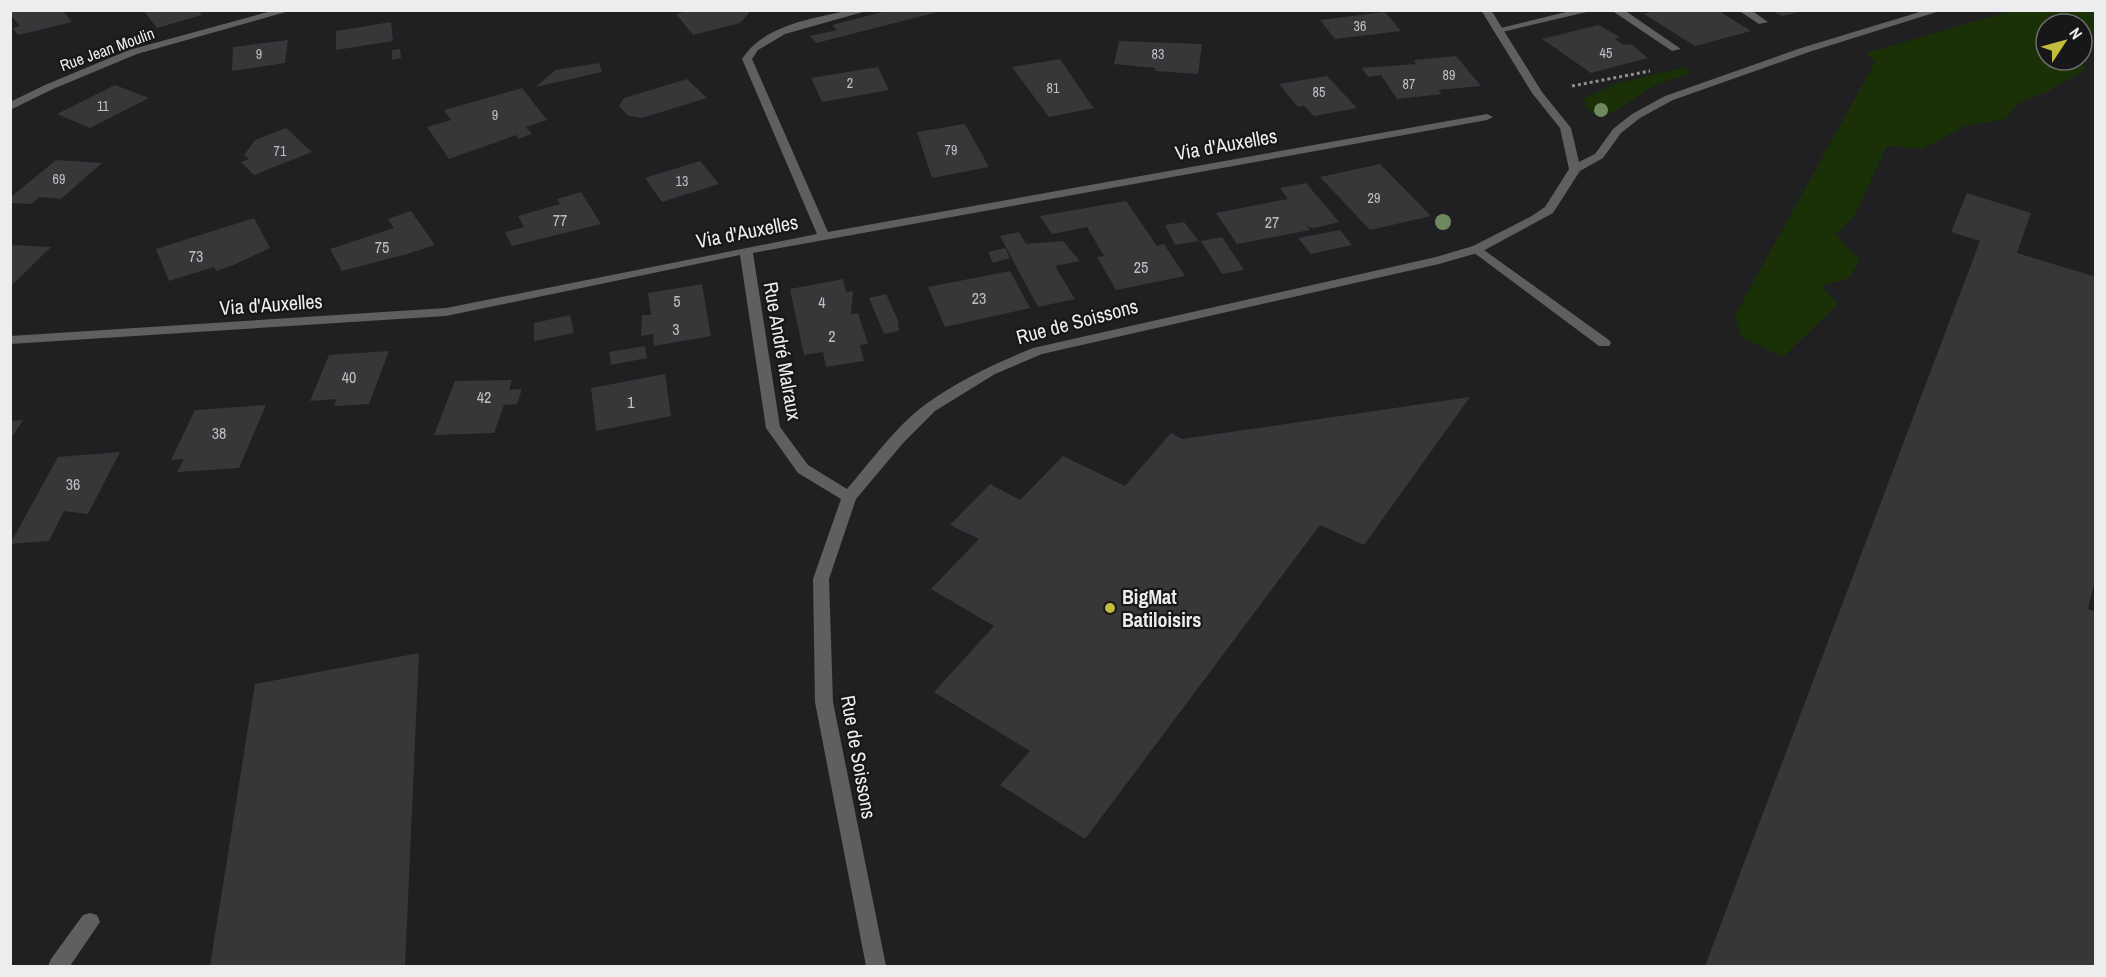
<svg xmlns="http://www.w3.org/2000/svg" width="2106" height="977" font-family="'Archivo Narrow',sans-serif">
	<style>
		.green { fill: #1a3107 }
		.building { fill: #373639 }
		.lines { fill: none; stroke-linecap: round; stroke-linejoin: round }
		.path { stroke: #908f91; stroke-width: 3; stroke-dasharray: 3 3; stroke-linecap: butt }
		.lane { fill: #605e5e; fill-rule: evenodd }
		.street { fill: #605e5e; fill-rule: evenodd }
		.tree { fill: #6d895d }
		.poi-dot { fill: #c3bd3e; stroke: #171618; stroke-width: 2 }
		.labels { text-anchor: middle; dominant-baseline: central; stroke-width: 4.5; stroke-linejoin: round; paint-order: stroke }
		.far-number-label { font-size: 14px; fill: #c0bec1 }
		.far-street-label { font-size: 16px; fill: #edecee; stroke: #171618 }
		.number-label { font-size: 16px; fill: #c0bec1 }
		.street-label { font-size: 20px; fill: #edecee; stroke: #171618 }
		.poi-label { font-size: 20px; font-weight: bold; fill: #edecee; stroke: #171618; text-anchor: start }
	</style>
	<rect width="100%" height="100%" fill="#201f22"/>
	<!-- green -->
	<path class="green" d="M2010,11H2095V31L2090,33L2082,49V24H2046V60H2082V55L2085,70L2049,91L2017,104L2006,119L1965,126L1922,149L1887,146L1854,217L1835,234L1860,260L1849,278L1821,286L1838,304L1783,357L1742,338L1734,317L1875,62L1866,53Z
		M1685,67L1693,72L1656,85L1610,114L1600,116L1588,110L1583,99L1615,84Z"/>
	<!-- building -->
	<path class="building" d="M10,10H62L72,22L18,35L13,28L20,26L10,14Z
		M143,10H198L202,15L157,28Z
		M691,10H746L749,13L740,23L693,35L676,14Z
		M890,10L942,11L816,43L810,36L837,30L832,25Z
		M1655,10H1717L1751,31L1695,46L1644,14Z
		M1772,10H1808L1782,16Z
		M1385,12L1401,31L1335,39L1320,20Z
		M391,22L393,41L336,50V31Z
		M1598,25L1620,37L1615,39L1623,45L1631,44L1648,58L1591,73L1542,39Z
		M288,40L285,63L232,71L233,47Z
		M1119,41L1202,44L1198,74L1155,71V68L1114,64Z
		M400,49L401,58L392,60V50Z
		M1456,56L1481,86L1438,90L1442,94L1397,99L1381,75L1368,77L1362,68L1416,64L1414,60Z
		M1060,59L1090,103L1094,108L1049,117L1012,67Z
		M599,63L602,72L536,87L555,70Z
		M878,67L889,90L822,102L811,78Z
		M1327,76L1357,108L1314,116L1304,106L1298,107L1279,84Z
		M687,79L707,98L642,118L629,116L619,106L624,98Z
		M115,85L149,98L90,128L57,114Z
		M522,88L547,120L526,127L532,134L518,139L516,135L449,159L427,127L451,120L444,110Z
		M965,124L989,167L932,178L917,132Z
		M286,128L312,152L254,175L241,162L249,159L244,155L255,140Z
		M56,160L102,163L61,199L39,197L31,204L10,203V198Z
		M700,161L719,184L662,202L645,178Z
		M1380,164L1431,216L1370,230L1320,177Z
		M1306,183L1339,222L1315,228L1309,227L1304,222L1310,230L1237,244L1216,213L1288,199L1280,188Z
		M581,192L601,224L512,246L505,232L524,227L518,216L560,204L557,199Z
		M1967,193L2031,213L2017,253L2096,277V575L2088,609L2096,612V966H1705L1980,241L1951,232Z
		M1126,201L1157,246L1164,244L1185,276L1116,290L1097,257L1104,256L1087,227L1052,234L1040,216Z
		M411,211L435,245L407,254L342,271L330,249L394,228L388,219Z
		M254,218L270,248L231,266L216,271L214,267L169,281L156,249Z
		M1184,222L1199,241L1175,245L1165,225Z
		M1340,230L1352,245L1311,254L1298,238Z
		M1019,232L1026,244L1063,241L1080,261L1055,266L1075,299L1038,307L1000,236Z
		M1222,237L1244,270L1222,274L1201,241Z
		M10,245L51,247L10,287Z
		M1005,248L1010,258L993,263L988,252Z
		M1010,271L1030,308L945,327L928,287Z
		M843,279L846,292L853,291L851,314L858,313L868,344L860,345L864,361L826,367L823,352L804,355L790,289Z
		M702,284L711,336L654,346L653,334L641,336L642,315H651L648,293Z
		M886,294L898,320L899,331L884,334L869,298Z
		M570,315L574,333L534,341V323Z
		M645,346L647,358L611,365L609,352Z
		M389,351L369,404L334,406L337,399L310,401L329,355Z
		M665,374L671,416L596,431L591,388Z
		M512,380L509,390L522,389L517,404L504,405L494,433L434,435L455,381Z
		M1470,397L1364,545L1320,525L1085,839L1000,785L1030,751L934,692L994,626L931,589L979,539L950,525L990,484L1020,500L1063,456L1125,486L1171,433L1182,439Z
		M266,405L239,468L177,472L184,459L171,460L195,410Z
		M23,420L10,440V421Z
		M120,452L88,514L64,511L49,541L10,544L58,457Z
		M419,653L405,966H210L255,684Z"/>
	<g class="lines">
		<!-- path -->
		<path class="path" d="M1572,86L1650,71"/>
		<!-- lane -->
		<path class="lane" d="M1574,10H1595L1498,33L1493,30Z
			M1611,10H1624L1681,49L1672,51Z
			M1738,10H1751L1768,22L1759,24Z
			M1477,245L1609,340L1611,343L1609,346H1599L1473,252L1471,249L1473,246Z
			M90,913L97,915L100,922L70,966H48L51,959L83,915Z"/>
		<!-- street -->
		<path class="street" d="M275,10H293L137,54L53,89L10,110V102L45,85L129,50Z
			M850,10H870L785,34L758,50L752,59L828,232L1487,114L1493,117L1487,120L753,253L780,427L808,465L847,489C872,460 896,426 926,404C959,380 996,363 1033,348L1436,257L1473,246L1530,217L1545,207L1569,169L1560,128L1532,93L1481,10H1491L1542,92L1571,128L1579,162L1595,154L1613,129L1632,114L1665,96L1801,48L1926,10H1943L1809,52L1673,100L1640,118L1621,133L1603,158L1580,171L1553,213L1481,252L1439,264L1042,354L995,374L935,411L904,442L856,499L829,579L833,702L886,966H866L815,702L813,579L841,499L798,473L766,428L740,255L446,316L10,344V336L446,308L817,234L742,59C765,24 812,19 850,10Z"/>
	</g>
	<!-- trees -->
	<g class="tree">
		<circle cx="1601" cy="110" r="7"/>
		<circle cx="1443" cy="222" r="8"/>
	</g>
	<!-- markers -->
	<circle class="poi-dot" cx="1110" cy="608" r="6"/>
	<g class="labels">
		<!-- far-number labels -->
		<g class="far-number-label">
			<text x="1360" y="26">36</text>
			<text x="1606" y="53">45</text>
			<text x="259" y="54">9</text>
			<text x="1158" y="54">83</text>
			<text x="1449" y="75">89</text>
			<text x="850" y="83">2</text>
			<text x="1409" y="84">87</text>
			<text x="1053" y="88">81</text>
			<text x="1319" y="92">85</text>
			<text x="103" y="106">11</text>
			<text x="495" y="115">9</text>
			<text x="951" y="150">79</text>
			<text x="280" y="151">71</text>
			<text x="59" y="179">69</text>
			<text x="682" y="181">13</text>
			<text x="1374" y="198">29</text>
		</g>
		<!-- far-street labels -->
		<g class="far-street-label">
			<text transform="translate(107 49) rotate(-20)">Rue Jean Moulin</text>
		</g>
		<!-- number labels -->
		<g class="number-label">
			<text x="560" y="220">77</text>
			<text x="1272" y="222">27</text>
			<text x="382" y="247">75</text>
			<text x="196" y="256">73</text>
			<text x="1141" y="267">25</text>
			<text x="979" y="298">23</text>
			<text x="677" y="301">5</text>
			<text x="822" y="302">4</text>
			<text x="676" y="329">3</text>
			<text x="832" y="336">2</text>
			<text x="349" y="377">40</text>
			<text x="484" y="397">42</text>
			<text x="631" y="402">1</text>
			<text x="219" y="433">38</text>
			<text x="73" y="484">36</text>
		</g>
		<!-- street labels -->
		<g class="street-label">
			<text transform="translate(1226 144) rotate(-10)">Via d'Auxelles</text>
			<text transform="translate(747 231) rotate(-11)">Via d'Auxelles</text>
			<text transform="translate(271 304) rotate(-4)">Via d'Auxelles</text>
			<text transform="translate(1077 321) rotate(-15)">Rue de Soissons</text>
			<text transform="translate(783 351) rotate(80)">Rue André Malraux</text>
			<text transform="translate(859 757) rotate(80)">Rue de Soissons</text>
		</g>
		<!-- poi labels -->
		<g class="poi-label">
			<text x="1122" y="596">BigMat<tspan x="1122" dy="23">Batiloisirs</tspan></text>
		</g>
	</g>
	<!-- border -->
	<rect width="2106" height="977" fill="none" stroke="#edecee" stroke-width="24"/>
	<!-- north arrow -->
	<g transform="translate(2064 42) rotate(54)"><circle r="28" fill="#171618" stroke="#6d6c6e" stroke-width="1.5"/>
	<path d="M0-4.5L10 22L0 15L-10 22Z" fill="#c3bd3e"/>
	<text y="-9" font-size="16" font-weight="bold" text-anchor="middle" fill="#edecee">N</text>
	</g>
</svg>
